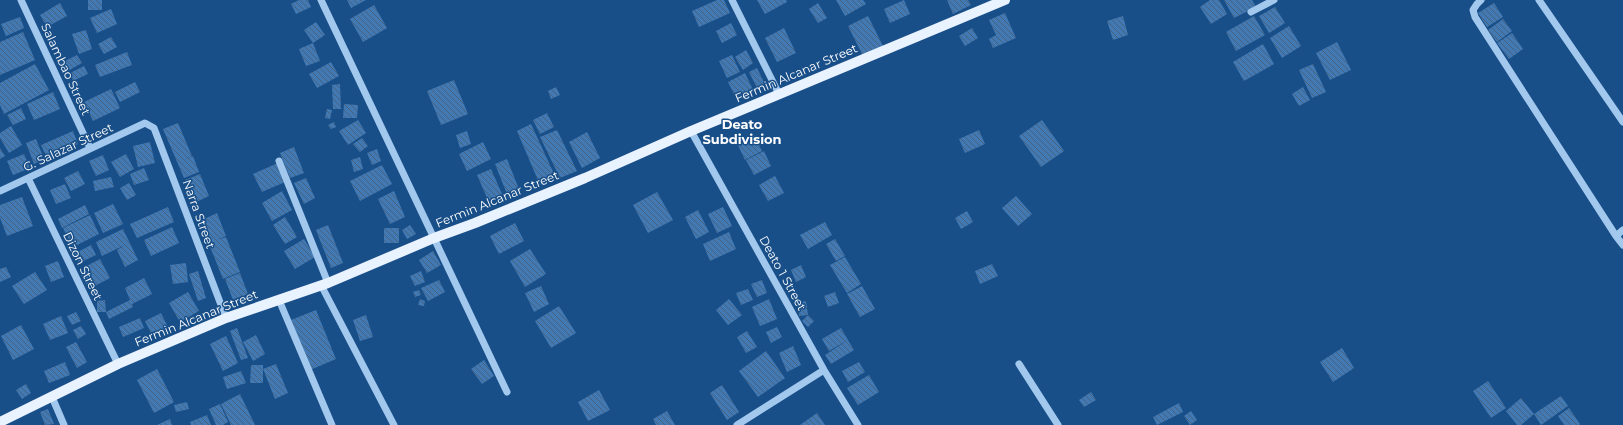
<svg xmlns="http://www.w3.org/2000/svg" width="1623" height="425" font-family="Montserrat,sans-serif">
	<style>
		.building { fill: url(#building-back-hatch) }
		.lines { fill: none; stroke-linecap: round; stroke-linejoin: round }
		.minor { stroke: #a2c8ed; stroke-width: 7 }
		.major { stroke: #e9f2ff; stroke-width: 10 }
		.labels { text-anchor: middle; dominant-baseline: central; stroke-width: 3; stroke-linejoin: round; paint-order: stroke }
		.street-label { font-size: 12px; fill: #fff; stroke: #194f89 }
		.neighbourhood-label { font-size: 13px; font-weight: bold; fill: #fff; stroke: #194f89 }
	</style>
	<defs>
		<pattern id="building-back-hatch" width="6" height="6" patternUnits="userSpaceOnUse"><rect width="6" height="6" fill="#4279b2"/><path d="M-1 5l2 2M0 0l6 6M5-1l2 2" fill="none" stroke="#47627f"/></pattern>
	</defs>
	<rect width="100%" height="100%" fill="#194f89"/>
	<!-- building -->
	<path class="building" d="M88,0H102V10H88Z
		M299,0H308L311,7L296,14L291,4Z
		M347,0H366L351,8Z
		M717,0H724L730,13L699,27L692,11Z
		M757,0H786L787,2L765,14Z
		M836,0H863L866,4L845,16Z
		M904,0L910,14L890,23L884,9Z
		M947,0H968L971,5L953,14Z
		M1210,0H1219L1227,14L1211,24L1200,7Z
		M1224,0H1252L1256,7L1234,18Z
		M60,3L67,16L47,27L40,15Z
		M818,3L827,18L818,23L809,9Z
		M1494,3L1503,17L1487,27L1478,13Z
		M374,5L387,28L363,42L350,19Z
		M1275,7L1285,23L1269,33L1259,16Z
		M111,9L117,24L97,33L90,18Z
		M1005,13L1016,38L993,48L989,39L996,35L989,20Z
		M868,16L884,48L864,58L848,26Z
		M1123,16L1128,35L1113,40L1107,21Z
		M1254,16L1265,35L1236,51L1226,32Z
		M20,17L24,28L6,36L1,24Z
		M1503,19L1512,31L1497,42L1488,30Z
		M316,22L325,35L313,43L304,30Z
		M731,23L737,35L722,43L716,31Z
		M1289,26L1301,46L1282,58L1270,38Z
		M784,28L796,53L777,62L765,38Z
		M972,28L978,38L965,46L959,36Z
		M86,30L92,49L79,54L72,34Z
		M23,32L35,60L0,75V42Z
		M1512,33L1523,49L1509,59L1497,43Z
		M111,37L117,47L104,54L98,44Z
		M1337,42L1351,70L1330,80L1316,53Z
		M313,43L320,61L306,66L299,49Z
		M1263,44L1274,64L1244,81L1233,62Z
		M746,50L753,63L743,70L735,57Z
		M127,52L132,65L100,77L95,65Z
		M77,55L82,63L66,72L61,63Z
		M732,55L740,72L727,78L719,61Z
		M331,62L339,76L317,88L309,74Z
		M35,64L49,90L4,114L0,105V83Z
		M1313,64L1326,92L1312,98L1299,70Z
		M84,66L88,74L73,81L70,73Z
		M757,68L765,84L757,88L749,72Z
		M745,73L754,92L737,100L728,82Z
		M454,80L468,114L441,125L427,91Z
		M135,82L140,92L120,102L115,92Z
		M340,84L341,109H333L332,85Z
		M556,87L560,95L551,99L548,91Z
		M1303,87L1310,100L1299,106L1292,94Z
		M111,89L120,108L93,121L84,102Z
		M53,92L60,109L34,120L27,104Z
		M344,104L358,105L357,118H343Z
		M21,108L26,119L13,125L7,115Z
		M327,109L332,110L330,119L325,118Z
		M547,113L554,127L540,134L533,120Z
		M358,120L366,133L348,145L339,131Z
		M1042,120L1064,151L1041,167L1019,136Z
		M334,122L336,127L331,129L328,125Z
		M178,123L192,156L184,160L193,156L199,172L184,178L163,129Z
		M531,124L556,178L540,185L517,131Z
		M11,126L22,145L9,153L0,138V133Z
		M557,130L577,171L560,178L540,137Z
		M979,130L985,144L965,153L959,139Z
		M73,131L78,144L47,158L41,145Z
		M467,131L471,144L460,148L456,135Z
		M587,132L600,158L582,168L569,142Z
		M754,135L762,151L745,160L737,143Z
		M362,138L368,146L360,152L353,144Z
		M36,139L44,159L34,164L26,143Z
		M150,142L155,163L138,167L133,146Z
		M483,142L491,159L467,171L459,154Z
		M294,147L304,173L290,178L280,153Z
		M0,148L5,156L0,159Z
		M377,149L381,161L372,165L367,153Z
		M764,151L771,166L754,175L746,160Z
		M24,154L30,168L13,175L7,161Z
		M126,154L134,169L120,177L111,162Z
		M103,155L109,170L96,176L89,161Z
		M360,157L363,169L354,172L351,160Z
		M507,159L521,194L509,199L495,164Z
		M278,163L285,182L262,192L253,174Z
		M382,165L392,184L360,201L350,181Z
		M144,168L149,180L134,185L130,174Z
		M491,169L502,194L488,200L477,175Z
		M78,171L85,184L71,191L64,178Z
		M200,174L209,196L194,203L185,180Z
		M775,176L784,193L768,201L759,185Z
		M111,177L114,187L95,191L93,181Z
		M306,178L315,198L304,204L294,183Z
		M129,183L136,195L127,200L120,188Z
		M65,184L71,198L56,204L50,190Z
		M282,191L292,210L272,221L262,203Z
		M394,191L405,217L390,224L378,199Z
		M657,192L673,220L648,233L633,205Z
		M1016,196L1032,214L1018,226L1002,208Z
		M22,197L33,226L7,236L0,218V205Z
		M113,204L123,224L103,233L94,213Z
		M85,205L89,214L62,228L58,219Z
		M168,207L174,222L137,238L130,224Z
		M723,207L732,226L717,233L708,214Z
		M698,210L709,232L696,239L685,217Z
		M967,211L973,222L961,229L955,218Z
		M217,213L226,236L216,240L226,237L240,272L223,279L209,244L211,243L202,220Z
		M90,215L99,234L73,247L63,228Z
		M285,217L297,237L285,244L273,225Z
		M825,222L832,235L808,249L800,235Z
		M515,223L524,241L499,254L490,236Z
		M328,225L343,263L331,268L316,230Z
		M410,225L416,234L407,239L402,230Z
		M172,227L179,243L151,256L144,240Z
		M384,228H399V243H384Z
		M123,229L138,260L125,267L117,250L125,245L102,256L96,242Z
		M729,232L736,249L710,261L703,244Z
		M304,239L315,257L295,269L284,251Z
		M835,239L845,256L836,261L826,244Z
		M91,245L96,255L79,263L74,254Z
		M530,249L546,274L525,287L510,261Z
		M433,251L441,265L427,273L419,260Z
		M845,257L861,284L847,293L830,265Z
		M100,259L110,278L89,289L79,270Z
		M58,261L64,277L51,282L45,266Z
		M186,263L188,282L173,284L170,265Z
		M992,264L998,276L980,284L975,271Z
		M801,265L806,277L796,282L791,270Z
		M6,267L11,277L0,282V269Z
		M198,271L206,298L198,301L189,274Z
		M421,271L425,282L415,286L410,276Z
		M35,272L47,290L24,304L12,286Z
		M240,273L248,294L233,300L225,279Z
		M144,278L152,294L132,304L133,307L109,319L106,312H97V301L105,300L106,312L130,300L125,288Z
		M439,280L445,292L428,301L421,288Z
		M762,280L767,293L757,297L751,284Z
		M541,286L549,304L534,312L525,293Z
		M862,286L875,309L860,317L847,294Z
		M748,289L753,300L741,305L736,293Z
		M419,290L421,295L415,297L413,292Z
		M188,292L199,311L180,322L169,303Z
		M835,292L839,303L828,307L824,296Z
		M420,299L425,301L424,306L418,305Z
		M729,299L742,315L728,325L716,310Z
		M769,299L777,319L760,326L752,307Z
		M806,301L808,315L814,321L808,327L802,321L808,315L799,316L798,303Z
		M559,306L576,333L551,348L535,321Z
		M316,310L336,359L310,370L291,320Z
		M76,312L81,321L72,325L67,316Z
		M161,313L168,327L152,335L145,321Z
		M366,315L373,337L360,341L353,320Z
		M61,316L68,333L50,340L43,324Z
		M140,318L144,328L123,337L119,327Z
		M21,325L34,349L13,360L1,336Z
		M81,326L86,334L78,339L73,330Z
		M777,327L782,337L771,343L766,332Z
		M237,328L248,358L241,360L230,331Z
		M841,328L848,340L829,351L822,339Z
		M747,331L757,347L746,353L737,337Z
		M256,335L265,354L253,361L243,342Z
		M226,336L238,363L223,371L210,344Z
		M848,340L854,350L831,364L825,355Z
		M76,342L87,362L77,368L66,347Z
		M793,346L801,365L787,372L779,353Z
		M1342,348L1354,368L1333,382L1320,362Z
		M766,351L785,378L758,397L739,371Z
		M484,360L494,376L482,384L471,369Z
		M65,362L70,375L49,383L44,371Z
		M859,362L865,372L848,382L842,371Z
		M276,364L288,393L275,399L263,369Z
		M251,365H263V383H250Z
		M157,369L174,402L154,413L137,380Z
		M241,371L246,383L227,389L223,377Z
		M869,375L879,392L858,405L847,388Z
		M1488,381L1506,408L1491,418L1473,391Z
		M26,384L31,393L22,399L16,390Z
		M722,385L739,412L727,420L710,393Z
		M599,390L610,410L588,421L578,402Z
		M1091,392L1096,400L1084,407L1079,400Z
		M240,394L255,425H231L221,404Z
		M1561,396L1568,406L1541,425L1534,414Z
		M1521,398L1534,414L1521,425H1517L1506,411Z
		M187,402L189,409L176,412L174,405Z
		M1179,403L1183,412L1157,425L1153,417Z
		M220,404L228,422L223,425H216L209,409Z
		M1569,408L1580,424L1579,425H1564L1558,416Z
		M48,409L54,424L45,425L40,412Z
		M667,411L675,425H656L653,419Z
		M1191,411L1197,420L1190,425L1184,416Z
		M817,413L825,425H800Z
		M207,415L211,425H191L190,422Z
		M170,419L172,425H157Z"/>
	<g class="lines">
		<!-- minor -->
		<path class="minor" d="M21,0L90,148
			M321,0L507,392
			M732,0L779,94
			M1481,0L1477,4L1473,10L1475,17L1616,236L1623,245
			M1539,0L1623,122
			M1251,12L1274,0
			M691,131L824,370L858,425
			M279,161L328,283
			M28,178L118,364
			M0,191L145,123L154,128L226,318
			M1616,236L1623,230
			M321,285L394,425
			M279,300L332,425
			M1019,364L1058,425
			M52,397L64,425
			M737,425L824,370"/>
		<!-- major -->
		<path class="major" d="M0,422L118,364L226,318L328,283L434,238L475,223L585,178L691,131L1005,0"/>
	</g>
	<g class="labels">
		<!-- street labels -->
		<g class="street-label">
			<text transform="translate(66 69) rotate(65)">Salambao Street</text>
			<text transform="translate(796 73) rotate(-23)">Fermin Alcanar Street</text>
			<text transform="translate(68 147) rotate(-25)">G. Salazar Street</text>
			<text transform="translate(497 199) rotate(-22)">Fermin Alcanar Street</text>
			<text transform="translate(199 214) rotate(70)">Narra Street</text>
			<text transform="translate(83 266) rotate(64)">Dizon Street</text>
			<text transform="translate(783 273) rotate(61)">Deato 1 Street</text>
			<text transform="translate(196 318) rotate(-22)">Fermin Alcanar Street</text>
		</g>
		<!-- neighbourhood labels -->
		<g class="neighbourhood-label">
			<text x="742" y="124">Deato<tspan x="742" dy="15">Subdivision</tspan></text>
		</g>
	</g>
</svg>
